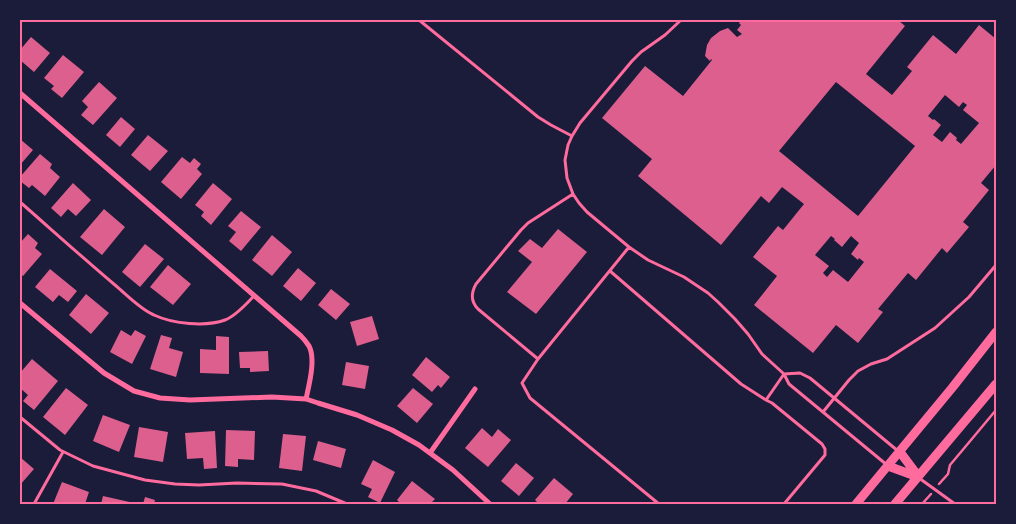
<svg xmlns="http://www.w3.org/2000/svg" width="1016" height="524" font-family="Signika,sans-serif">
	<style>
		.building { fill: #dd5f8e; fill-rule: evenodd }
		.lines { fill: none; stroke-linecap: round; stroke-linejoin: round }
		.path { stroke: #ff6b9d; stroke-width: 2.5 }
		.service { stroke: #ff6b9d; stroke-width: 3 }
		.minor { stroke: #ff6b9d; stroke-width: 5 }
		.secondary { stroke: #ff6b9d; stroke-width: 9 }
		.neatline { fill: none; stroke: #ff6b9d; stroke-width: 2 }
	</style>
	<rect width="100%" height="100%" fill="#1b1b3a"/>
	<!-- building -->
	<path class="building" d="M741,20H898L905,26L866,74L892,95L912,71L907,67L933,35L956,54L979,25L996,39V165L981,183L989,190L963,222L969,227L947,253L942,248L916,280L908,273L878,309L883,312L858,343L836,325L813,353L754,305L777,276L753,257L778,226L783,230L804,204L782,187L769,203L761,196L721,245L638,176L652,159L602,118L645,66L683,96L712,60L711,59L710,61L705,56L707,45L711,38L720,31L728,28L737,37L742,34L737,30L741,25L739,23ZM836,82L915,146L858,216L779,151ZM945,95L959,107L963,102L967,105L963,110L979,123L961,144L956,140L957,138L950,132L942,142L933,135L941,125L934,119L933,120L928,116ZM831,236L835,239L834,240L842,247L851,236L859,243L851,254L858,260L859,258L864,262L848,282L833,270L827,277L823,273L829,266L815,255Z
		M31,37L50,53L34,72L20,60V50Z
		M63,55L84,72L62,98L51,89L54,86L44,78Z
		M99,82L117,98L93,125L81,115L88,107L82,101Z
		M121,117L135,129L120,147L106,135Z
		M148,135L168,151L150,171L131,155Z
		M20,139L33,150L20,165Z
		M40,154L52,164L50,168L60,177L45,196L32,185L29,188L20,181V177Z
		M182,157L190,163L194,158L201,164L197,169L202,174L181,199L161,182Z
		M73,183L91,200L76,216L68,209L61,217L51,208Z
		M213,183L232,199L211,225L201,216L204,212L195,205Z
		M104,209L125,227L102,255L80,237Z
		M241,211L261,227L241,251L229,241L236,232L228,226Z
		M558,229L587,252L536,314L507,292L532,262L518,251L530,239L542,248Z
		M28,234L38,243L35,248L42,254L23,276L20,274V243Z
		M272,235L292,252L272,276L252,260Z
		M145,244L164,259L140,287L122,272Z
		M168,265L191,284L173,305L150,287Z
		M298,268L316,283L301,301L283,286Z
		M50,269L77,291L68,302L59,295L53,302L35,287Z
		M331,289L350,304L336,320L318,305Z
		M86,294L109,313L91,334L69,315Z
		M372,316L379,339L357,346L350,322Z
		M121,330L131,336L135,330L146,336L132,364L110,352Z
		M161,335L172,338L169,348L183,352L176,377L150,369Z
		M216,336L229,337V374L200,373V349L216,350Z
		M268,351L269,371L250,372V368H240L239,352Z
		M426,357L450,377L441,388L438,385L432,392L412,375Z
		M32,359L58,381L34,410L23,401L28,395L20,388V373Z
		M346,362L369,366L365,389L342,385Z
		M66,388L88,405L65,435L43,417Z
		M413,388L433,404L417,423L397,406Z
		M103,415L130,425L119,452L93,441Z
		M139,427L168,432L163,462L134,457Z
		M482,428L492,437L498,429L511,440L488,467L465,448Z
		M226,430L255,431L254,460L238,459V467L225,466Z
		M215,431L217,468L204,469L203,458L187,459L185,433Z
		M283,434L306,436L302,471L279,468Z
		M318,441L346,449L341,468L313,460Z
		M20,457L34,469L20,485Z
		M373,460L395,472L380,503L368,497L372,489L361,484Z
		M516,463L534,478L519,496L501,481Z
		M554,478L573,494L565,504H539L535,500Z
		M412,481L435,499L430,504H401L397,500Z
		M62,482L89,492L85,504H53Z
		M103,496L134,503V504H101Z
		M145,497L155,500L154,504H143Z"/>
	<g class="lines">
		<!-- path -->
		<path class="path" d="M939,484L948,474L950,465L971,440L996,410
			M922,504L931,494"/>
		<!-- service -->
		<path class="service" d="M419,20L538,117L551,125L572,136
			M681,20L665,35L641,52L632,61L580,123L572,136L568,145L565,160L567,178L573,194L579,203L587,212L629,247L648,260L684,277L708,293L718,302L735,319L748,334L762,354L784,374L789,384L887,465
			M995,20L996,21
			M573,194L528,223L521,230L476,284C471,293 471,302 478,309L538,359L629,247
			M20,202C52,230 83,258 115,285C127,295 140,309 154,315C173,324 206,327 225,320C236,316 246,304 254,296
			M610,271L741,384L766,400
			M538,359L522,383L530,398L659,504
			M784,374L766,400L772,403L822,444L825,449V455L784,504
			M784,374L800,373L810,378L898,451
			M823,412L849,380L858,371L871,364L887,359L935,328L969,297L996,265
			M20,417L60,450L93,466L145,480L175,484L199,485L237,483L282,484L316,491L347,504
			M919,478L955,504
			M34,504L63,452"/>
		<!-- minor -->
		<path class="minor" d="M20,93L301,336C304,339 307,343 309,346C316,359 309,385 306,399
			M20,303L104,373L134,391L160,398L190,400L272,397L306,399L318,403L357,415L392,430L419,445L453,470L490,504
			M430,453L475,389"/>
		<!-- secondary -->
		<path class="secondary" d="M900,452L918,476
			M888,466L918,477
			M856,504L952,388L996,332
			M895,504L996,384"/>
	</g>
	<!-- border -->
	<rect width="1016" height="524" fill="none" stroke="#1b1b3a" stroke-width="42"/>
	<rect x="21" y="21" width="974" height="482" class="neatline"/>
</svg>
